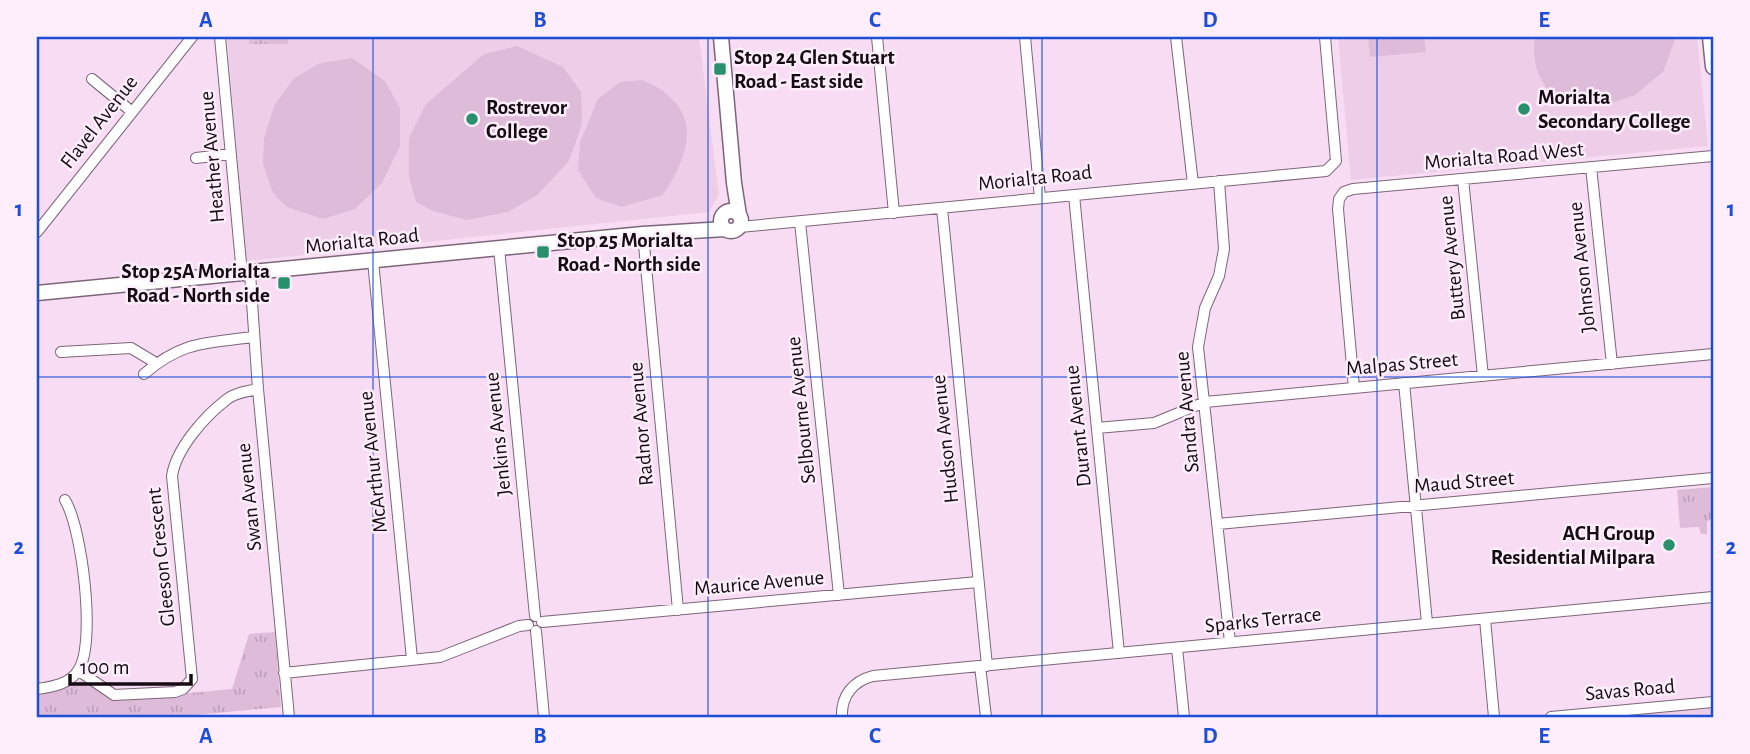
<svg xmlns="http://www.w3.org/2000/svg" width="1750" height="754" font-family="'Alegreya Sans',sans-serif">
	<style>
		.built { fill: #eecde8 }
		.grass { fill: url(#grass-tufts) }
		.pitch { fill: #debcd9 }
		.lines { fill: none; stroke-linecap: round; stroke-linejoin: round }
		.minor-casing { stroke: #7d6579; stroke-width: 12 }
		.secondary-casing { stroke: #7d6579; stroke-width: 17 }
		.minor { stroke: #fff; stroke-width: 10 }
		.secondary { stroke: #fff; stroke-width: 14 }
		.grid { fill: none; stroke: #1d4ed8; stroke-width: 2; stroke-opacity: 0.55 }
		.poi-dot { fill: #29906d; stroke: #feedfb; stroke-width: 2.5 }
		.labels { text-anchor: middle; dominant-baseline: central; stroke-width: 5; stroke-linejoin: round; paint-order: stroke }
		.poi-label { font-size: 21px; font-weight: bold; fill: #140b13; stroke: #feedfb; text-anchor: start }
		.street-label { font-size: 21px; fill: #140b13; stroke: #feedfb }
		.neatline { fill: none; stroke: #1d4ed8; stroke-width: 2.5 }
		.grid-label { font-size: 23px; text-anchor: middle; font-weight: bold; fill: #1d4ed8 }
	</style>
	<defs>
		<pattern id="grass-tufts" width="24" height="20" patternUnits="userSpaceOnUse" patternTransform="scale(1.75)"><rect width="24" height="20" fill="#debcd9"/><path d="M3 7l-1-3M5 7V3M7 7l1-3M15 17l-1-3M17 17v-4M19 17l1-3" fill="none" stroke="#bea0b9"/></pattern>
	</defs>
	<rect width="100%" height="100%" fill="#f7dcf3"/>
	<!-- built -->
	<path class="built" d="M227,37H699L719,195L709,212L246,261Z
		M1338,37H1697L1708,146L1351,180Z
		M1713,707V717H1636V715Z"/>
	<!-- grass -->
	<path class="grass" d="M249,37H288V44H249Z
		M1713,487V517L1707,522V534H1701L1699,527L1680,528L1677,490Z
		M275,632L281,707L175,717H37V694L58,690L82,681L114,700L232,689L249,634Z"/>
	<!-- pitch -->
	<path class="pitch" d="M1368,37H1424L1426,52L1370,57Z
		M1535,37H1676L1663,72L1635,95L1609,104H1588L1554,98C1537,76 1532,64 1535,37Z
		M517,46L563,67L581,92L582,124L569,161L537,195L508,212L467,220L433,211L416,202L409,177V138L426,104L484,54Z
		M352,58L385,81L400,108V146L382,183L355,209L323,219L287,207L273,193L263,164L264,138L274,106L293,79L320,63Z
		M643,80C702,106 694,148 663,195L621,207L596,198L578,170L580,142L598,99L620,82Z"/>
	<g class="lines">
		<defs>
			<path id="minor" d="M220,37L242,274
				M877,37L894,213
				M1025,37L1040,198
				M1176,37L1193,184
				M92,79L131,111
				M196,158L231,154
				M1591,167L1612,364
				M1463,179L1483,376
				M1219,181L1224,249L1219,276L1205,308L1198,347L1230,642
				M1074,195L1119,653
				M942,208L987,666
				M800,222L839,595
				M740,227L1326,171L1336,161L1325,37
				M37,232L192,37
				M643,234L678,610
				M499,248L535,616
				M373,261L412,659
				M250,273L258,389L289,717
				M61,352L131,348L156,363
				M144,374C182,341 206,343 253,337
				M1404,383L1427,623
				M1354,388L1338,209L1339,199L1344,192L1353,189L1713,156
				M1097,428L1154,423L1205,402L1713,354
				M1218,524L1713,478
				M1485,619L1494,717
				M542,622L978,582
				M536,631L544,717
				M1177,648L1184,717
				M980,666L986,717
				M79,671L114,695L175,692L183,689L192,679L172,476C176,449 204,417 226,400C234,393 247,391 258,389
				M284,673L440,657L519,626L528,625
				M37,689C52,687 71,684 79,669C96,641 82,528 65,500
				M842,717C841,696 853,681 873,676L1713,597
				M1551,717L1713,702"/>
			<path id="secondary" d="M721,37L734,183L739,215
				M1710,37L1713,67
				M721 221a10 10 0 1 1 20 0a10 10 0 1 1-20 0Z
				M37,293L643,234L725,229"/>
		</defs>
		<!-- minor casing -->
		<use href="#minor" class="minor-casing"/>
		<!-- secondary casing -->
		<use href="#secondary" class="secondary-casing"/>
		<!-- minor -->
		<use href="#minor" class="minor"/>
		<!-- secondary -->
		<use href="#secondary" class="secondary"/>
	</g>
	<!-- grid -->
	<path class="grid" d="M373,37V717M708,37V717M1042,37V717M1377,37V717M37,377H1713"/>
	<!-- markers -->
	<g class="poi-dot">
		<rect x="713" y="62" width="14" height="14" rx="3.5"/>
		<circle cx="1524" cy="109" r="7"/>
		<circle cx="472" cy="119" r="7"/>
		<rect x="536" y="245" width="14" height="14" rx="3.5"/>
		<rect x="277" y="276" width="14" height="14" rx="3.5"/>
		<circle cx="1669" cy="545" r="7"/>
	</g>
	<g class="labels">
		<!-- poi labels -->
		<g class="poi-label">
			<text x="734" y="57">Stop 24 Glen Stuart<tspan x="734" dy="24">Road - East side</tspan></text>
			<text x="1538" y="97">Morialta<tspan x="1538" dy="24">Secondary College</tspan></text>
			<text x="486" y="107">Rostrevor<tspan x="486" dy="24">College</tspan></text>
			<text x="557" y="240">Stop 25 Morialta<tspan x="557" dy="24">Road - North side</tspan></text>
			<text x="270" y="271" text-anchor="end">Stop 25A Morialta<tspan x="270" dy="24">Road - North side</tspan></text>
			<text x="1655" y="533" text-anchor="end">ACH Group<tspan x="1655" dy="24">Residential Milpara</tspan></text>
		</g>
		<!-- street labels -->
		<g class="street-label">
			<text transform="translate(99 122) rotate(-52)">Flavel Avenue</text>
			<text transform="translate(1504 156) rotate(-5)">Morialta Road West</text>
			<text transform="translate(212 157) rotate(-95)">Heather Avenue</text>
			<text transform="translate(1035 178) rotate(-6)">Morialta Road</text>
			<text transform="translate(362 241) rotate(-6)">Morialta Road</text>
			<text transform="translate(1452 258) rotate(-96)">Buttery Avenue</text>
			<text transform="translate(1582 267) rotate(-96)">Johnson Avenue</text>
			<text transform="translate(1402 364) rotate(-5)">Malpas Street</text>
			<text transform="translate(801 410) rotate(-96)">Selbourne Avenue</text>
			<text transform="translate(1187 412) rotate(-95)">Sandra Avenue</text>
			<text transform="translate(641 424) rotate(-95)">Radnor Avenue</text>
			<text transform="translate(1078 426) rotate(-96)">Durant Avenue</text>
			<text transform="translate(498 434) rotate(-96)">Jenkins Avenue</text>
			<text transform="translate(945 439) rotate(-96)">Hudson Avenue</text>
			<text transform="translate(373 462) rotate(-96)">McArthur Avenue</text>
			<text transform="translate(1464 482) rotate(-5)">Maud Street</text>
			<text transform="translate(249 497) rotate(-96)">Swan Avenue</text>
			<text transform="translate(161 557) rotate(-96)">Gleeson Crescent</text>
			<text transform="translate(759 583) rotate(-5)">Maurice Avenue</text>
			<text transform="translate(1263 620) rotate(-6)">Sparks Terrace</text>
			<text transform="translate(1630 690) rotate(-5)">Savas Road</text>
		</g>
	</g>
	<!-- border -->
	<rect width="1750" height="754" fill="none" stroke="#feedfb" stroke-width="77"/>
	<!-- scale -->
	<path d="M70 674v10h121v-10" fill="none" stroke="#140b13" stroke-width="3.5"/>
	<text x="80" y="674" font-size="21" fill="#140b13" stroke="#feedfb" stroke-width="5" paint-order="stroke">100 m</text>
	<rect x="38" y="38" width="1674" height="678" class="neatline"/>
	<g class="grid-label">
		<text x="206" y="27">A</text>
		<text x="540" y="27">B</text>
		<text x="875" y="27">C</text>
		<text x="1210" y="27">D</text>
		<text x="1544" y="27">E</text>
		<text x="19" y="216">1</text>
		<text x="1731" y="216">1</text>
		<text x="19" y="554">2</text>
		<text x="1731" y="554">2</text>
		<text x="206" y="743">A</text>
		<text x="540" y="743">B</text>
		<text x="875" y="743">C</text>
		<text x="1210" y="743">D</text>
		<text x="1544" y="743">E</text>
	</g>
</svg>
